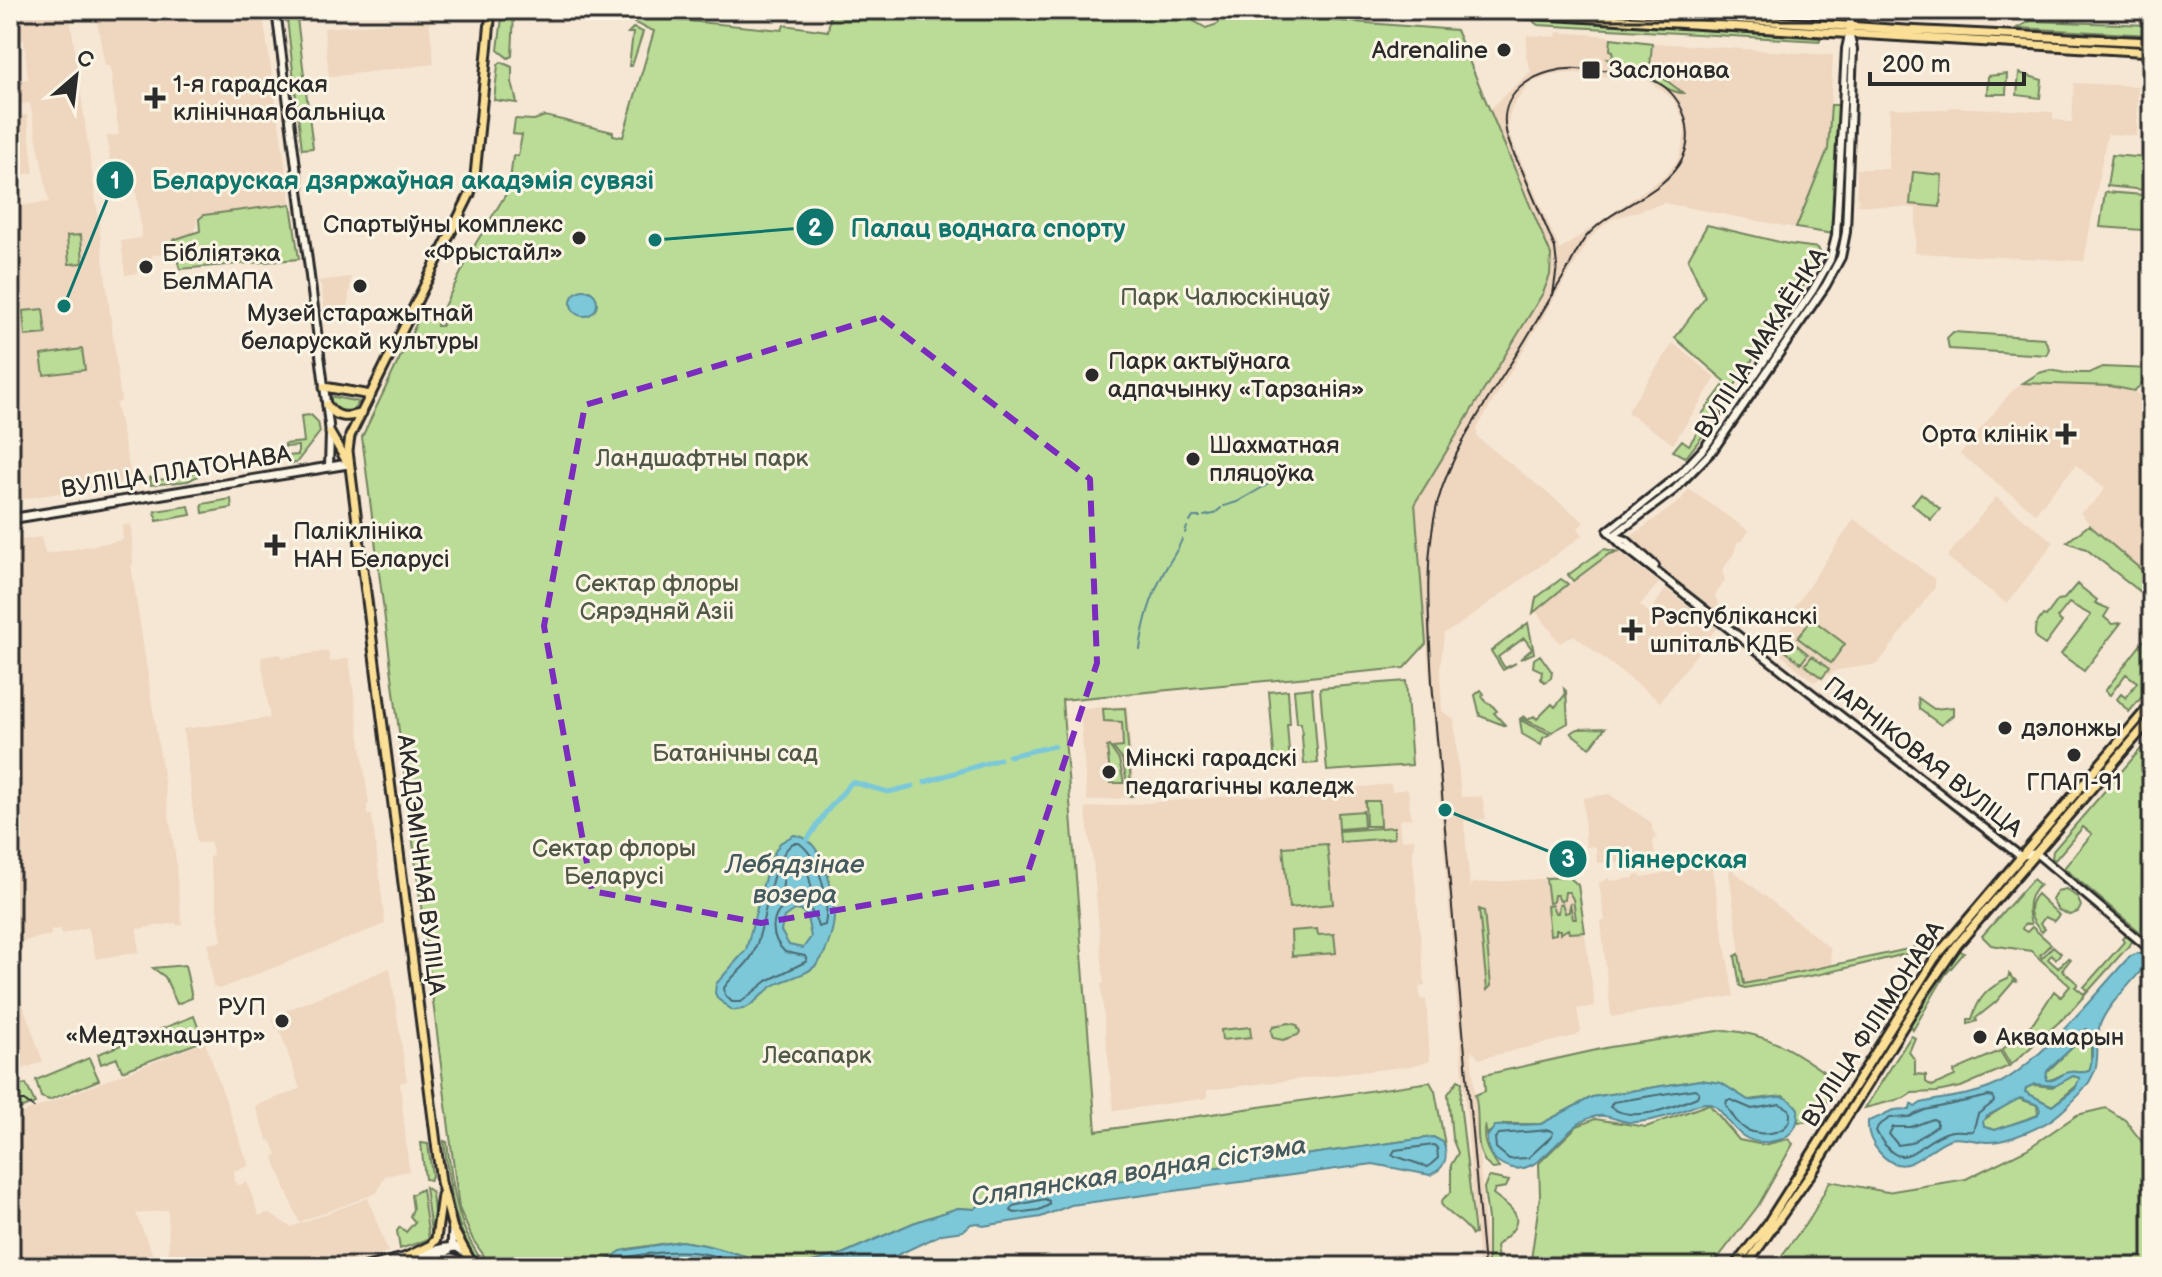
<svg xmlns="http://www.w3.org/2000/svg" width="2162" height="1277" font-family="'Balsamiq Sans',sans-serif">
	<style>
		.built { fill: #eed6bf; fill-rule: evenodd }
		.green { fill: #bbdc96; stroke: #738460; stroke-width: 2 }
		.water { fill: #7bc8d9; stroke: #5b8993; stroke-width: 2; fill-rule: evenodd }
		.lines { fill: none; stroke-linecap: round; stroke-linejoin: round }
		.shore { stroke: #4b6a71; stroke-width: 2 }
		.stream { stroke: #5b8993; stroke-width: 2 }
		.canal { stroke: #7bc8d9; stroke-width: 5 }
		.tertiary-casing { stroke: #2b2b2b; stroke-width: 12 }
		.secondary-casing { stroke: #2b2b2b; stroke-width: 13 }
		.primary-casing { stroke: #2b2b2b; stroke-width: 13 }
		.tertiary { stroke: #fcf5e5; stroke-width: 6 }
		.secondary { stroke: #fcf5e5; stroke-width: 7 }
		.primary { stroke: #fbdf96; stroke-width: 7 }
		.tram { stroke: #2b2b2b; stroke-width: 2 }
		.rail { stroke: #2b2b2b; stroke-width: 2 }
		.marked { fill: none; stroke: #7b2cbf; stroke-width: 6; stroke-dasharray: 16 10; stroke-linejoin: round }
		.poi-dot { fill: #2b2b2b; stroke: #fcf5e5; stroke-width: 3 }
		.labels { text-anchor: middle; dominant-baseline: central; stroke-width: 6; stroke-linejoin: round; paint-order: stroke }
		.poi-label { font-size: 24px; fill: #2b2b2b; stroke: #fcf5e5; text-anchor: start }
		.park-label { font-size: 24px; fill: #4f5746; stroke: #fcf5e5 }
		.street-label { font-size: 24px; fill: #2b2b2b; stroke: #fcf5e5 }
		.water-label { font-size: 26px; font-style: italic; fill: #435a5f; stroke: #fcf5e5 }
		.leader { fill: none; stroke: #0f766e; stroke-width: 3 }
		.callout-dot { fill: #0f766e; stroke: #fcf5e5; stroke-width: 3 }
		.mark-label { font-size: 24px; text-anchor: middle; font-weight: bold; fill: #fff }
		.callout-label { font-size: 26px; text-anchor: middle; font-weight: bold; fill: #0f766e; stroke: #fcf5e5; stroke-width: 6; stroke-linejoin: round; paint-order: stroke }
	</style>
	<rect width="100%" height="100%" fill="#f6e7d4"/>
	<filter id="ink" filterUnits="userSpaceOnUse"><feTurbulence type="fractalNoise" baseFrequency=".0125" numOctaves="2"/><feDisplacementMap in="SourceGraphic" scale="16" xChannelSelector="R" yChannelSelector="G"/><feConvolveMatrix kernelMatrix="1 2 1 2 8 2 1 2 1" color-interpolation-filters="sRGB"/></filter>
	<g filter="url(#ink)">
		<!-- built -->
		<path class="built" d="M10,10H69L97,209L121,401L116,404L132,481L10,501V207L49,202L30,103L20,104L19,89H10V82L28,79L24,40L10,42Z
			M95,10H262L291,204L198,216L195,231L185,253L152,255L153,271L125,275L121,241L142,238L136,190L114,192L107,136L119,135L110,66H105Z
			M429,20L434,64L329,77L324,28Z
			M1557,32L1611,36L1612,40L1833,55L1828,149L1796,228L1664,203L1610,220L1591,237L1477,428V437L1584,522L1578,528L1583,535L1456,627L1444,633L1440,669L1442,711L1454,719L1461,797L1482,796L1486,819L1464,821L1470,888L1473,883L1569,877L1578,885L1595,1006L1577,1009L1581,1031L1575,1036L1479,1059L1471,1050L1488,1267H1479L1415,503L1543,293L1550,276L1489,110L1531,71L1526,57L1527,35L1556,37ZM1578,73L1626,79L1636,76L1649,81L1673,99L1684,121L1685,134L1679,158L1666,175L1560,250L1508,131V121L1512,107L1529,84L1554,74Z
			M2074,83L2138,86L2137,136L2107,134L2084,261L1915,253L1916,208L1857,205L1859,198H1857V169H1888L1890,108L1947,110L1950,107L2053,112V119L2072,123Z
			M10,97L13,117L27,115L34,173L21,175L10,204Z
			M351,277L347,314L320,317L325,312L321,284L316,281Z
			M1673,343L1716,378L1673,444L1627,412Z
			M2023,383L2110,386L2134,391L2152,405V597L2080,513L2094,502L2105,489L2076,465L2035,513L1960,454L2011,392Z
			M1689,489L1749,531L1742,541L1737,542L1734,553L1722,571L1725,580L1715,596L1721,609L1720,613L1669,575L1630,537L1680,501Z
			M1996,497L2054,542L2007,604L1947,557Z
			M1854,519L1935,579V587L1878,664L1838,670L1814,682L1769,645Z
			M131,524L133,564L131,565L177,867L176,870L182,925L177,926L176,923L137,929L139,952L96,959L88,927L62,934L60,929L50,931L51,935L10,944V741L16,740L14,736L10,737V542L41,537L45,554L123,540L122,526Z
			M1619,552L1659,583L1640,605L1649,613L1666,589L1717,627L1660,702L1574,635L1560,643L1535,610L1609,554Z
			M328,651L330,662L349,658L369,804L367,805V815H372L385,924L219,989L213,986L208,944L222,941L209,857L213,856L211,842L197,843L183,729L270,718L261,657L281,654L282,658Z
			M1127,706L1135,797L1087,801L1080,708Z
			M1258,783L1260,797L1391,784L1392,791L1408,789L1411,818L1399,820L1401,840L1414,839V849L1412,850L1425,986L1419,987L1420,995L1421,1000L1426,999L1430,1061L1411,1066L1207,1090V1098L1114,1111L1106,1040L1101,984H1104L1093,861L1085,808L1244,795L1243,784Z
			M1609,794L1652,823V830L1657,837L1653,841L1655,854L1636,855V861L1597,863L1596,846L1586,847L1583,798Z
			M1711,864L1734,996L1611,1017L1601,921H1605L1599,883L1609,878L1610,881L1634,878V875L1640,874L1642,877Z
			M1731,869L1830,948L1832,966L1744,984L1729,872Z
			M10,967L43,1062L10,1073Z
			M390,968L407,1081L400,1083L409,1171L385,1176L377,1193L299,1222L277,1167L274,1156L277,1154L271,1140L268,1141L255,1106L300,1089L279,1028L276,1029L272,1019L276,1018L275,1015Z
			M205,1042L249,1166L234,1171L235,1182L237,1186L247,1182L259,1216L268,1213L291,1227L368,1198L388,1252L330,1267H169L168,1210L136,1214L157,1265L153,1267H10V1118Z
			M1397,1253L1415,1258L1421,1267H1366L1374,1265V1261Z"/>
		<!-- green -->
		<path class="green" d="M286,10H296L313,148L302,149Z
			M503,10L514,12L512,56L508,58L498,50Z
			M831,10H1191L1194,21L1206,28L1218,24L1224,12L1456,30L1551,255L1550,275L1543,293L1415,503L1426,644L1404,668L1062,700L1096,1131L1430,1082L1435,1091L1445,1145L1433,1137L1024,1194L976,1209L958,1208L913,1223L842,1254L809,1263L775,1264L705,1245L681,1241L628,1249L604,1265L596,1266L587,1260H580L576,1267H492L473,1240L459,1208L362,437L419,318L437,320V326H442L444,306L476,243L509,189L513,156H518L522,135L513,134L515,119L534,120L545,116L613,132V135L623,137L654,31L634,23L636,16L782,30L784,25L828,31Z
			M1704,10H1777L1776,17L1705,12Z
			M1535,18L1820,38V41L1538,25L1534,22Z
			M2030,21L2152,25V35L2017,28Z
			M633,28L643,32L632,66H629L633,33H628Z
			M1611,38L1652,43L1650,68L1683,93C1667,93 1651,74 1630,71L1628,67H1611L1607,58H1612L1613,51L1610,50Z
			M501,62L512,67V82L517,103L494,100L498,65Z
			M2019,73L2042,80L2040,98L2017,95Z
			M2007,74L2006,94H1987L1988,76Z
			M1831,105H1840L1833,234L1796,228L1828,149Z
			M2112,155L2146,158L2144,190L2107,186Z
			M1913,172L1942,175L1940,207L1910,204Z
			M2105,192L2143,195L2142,230L2100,227Z
			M291,204L299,259L180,269L173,240L200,231L199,219L204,215Z
			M1707,225L1788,244L1818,248L1820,252L1810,277L1733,388L1675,338L1705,297L1688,259Z
			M81,235L83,263L69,264L67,236Z
			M43,309L46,334L25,336L23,311Z
			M1953,332L2044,338L2049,348L2047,355L1949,349L1947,338Z
			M82,349L85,370L44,375L41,355Z
			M2102,367L2152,369V375L2134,391L2110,386L2023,383L2039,373L2050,370L2065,373H2089Z
			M1723,386L1733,392L1709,427L1701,422L1703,413Z
			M329,396L359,402L351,413L342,414L333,409Z
			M311,415L318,422L320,432L296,463H288L287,456L298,455V446L285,447V444L304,442L301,416Z
			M1698,431L1704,434L1687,456L1684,457L1673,451L1682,440L1689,445Z
			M194,463L200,470V475L188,481L151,485L150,477C160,484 181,475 195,472Z
			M1921,493L1940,509L1931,520L1912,504Z
			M231,499L232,508L203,513L202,504Z
			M189,506L191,515L157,521L155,511Z
			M2089,525L2152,579V601L2086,549L2067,542Z
			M1604,549L1619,552L1609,554L1573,581L1568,575Z
			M1561,579L1568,584L1533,613L1536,598Z
			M2077,584L2097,600L2095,603L2109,609L2104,617L2112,624L2121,623L2084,671L2061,654L2091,615L2069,603L2057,618L2062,622L2045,645L2036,639C2033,628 2036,624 2043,615L2046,616L2058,600L2064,599Z
			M1812,619L1845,644L1831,663L1798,638Z
			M1528,623L1534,653L1520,659L1532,649L1524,638L1498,657L1505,668L1516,663L1503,670L1491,651Z
			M2152,630V685L2129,712L2117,699L2121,694L2126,698L2137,682L2126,674L2110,695L2105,691Z
			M1792,641L1808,654L1801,663L1784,650Z
			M1540,655L1552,672L1551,678L1545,682L1541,679L1542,671L1533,667L1534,659Z
			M1812,656L1829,669L1822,678L1805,665Z
			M1406,681L1412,765L1327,771L1320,688Z
			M1312,688L1318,763L1304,764L1301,723H1297L1294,690Z
			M1564,689L1566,691L1568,723L1552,732L1521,718L1524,716L1528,720L1534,716L1537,719L1552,704L1555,707L1565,695Z
			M1288,690L1290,724H1287L1290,765L1275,766L1269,692Z
			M1481,690L1484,694L1482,696L1487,703L1491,704L1497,711L1494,713L1506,726L1480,716L1475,695Z
			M1918,698L1934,709L1953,707V715L1941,725L1919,709Z
			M1125,708L1132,796H1130L1122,759L1113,748L1123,747L1122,722L1104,721L1103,709Z
			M1520,720L1550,734L1543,738L1541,745L1522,734Z
			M1605,728L1590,748L1571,733L1578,729Z
			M2152,736V942L2064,868L2092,834L2083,827L2055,860L2052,858L2053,851Z
			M1109,746L1119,760L1124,783H1111L1107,747Z
			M1379,801L1380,826H1366L1365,801Z
			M1363,811L1364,827L1339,829L1338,813Z
			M1394,827V838L1340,842L1339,831Z
			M1327,844L1333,904L1289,908L1283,847Z
			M1569,877L1578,885L1585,932L1569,933L1568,929L1560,934V930H1556V934L1550,935L1547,906L1552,905L1555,913H1558L1559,905L1562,903L1565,913L1569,912L1570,903L1573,919H1576L1573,899L1569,892H1565L1564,900L1560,901L1557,895H1554L1553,902L1549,903L1546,878Z
			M2033,879L2040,885C2028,894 2026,908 2031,924H2024L2022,929L2027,932L2032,927L2051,944L2040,955L2042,958L2053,946L2061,953L2056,959L2051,955L2048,959L2058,968L2068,958L2070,960L2062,970L2078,984L2075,987L2084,994L2087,990L2084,987L2124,942L2122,939L2125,936L2133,941L2068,1014L2011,1065L2002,1050L2034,1022L2054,991L2061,997L2070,986L2031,951L1991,945L1982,936Z
			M2066,889L2077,897L2081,906L2078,912L2070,915L2058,910L2052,900L2057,891Z
			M2037,894L2059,915L2054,921L2045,917L2040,924L2045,929L2042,932C2030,921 2025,906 2037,894Z
			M1479,909L1484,911L1491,986L1487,990Z
			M1317,929L1318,935L1334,934L1336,953L1292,956L1291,931Z
			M1920,940L1921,945L1914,952L1821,974L1745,988L1740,986L1735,956L1739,954L1744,984L1913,948Z
			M1959,950L1964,953L1945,975L1913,1030L1910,1022Z
			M185,965L192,998L177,1004L165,977L153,968Z
			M2009,974L2017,982L2014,981L1996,1002L1976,1018L1977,1021L1968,1024V1019H1972C1978,998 1988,987 2008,979Z
			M194,1016L203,1041L122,1071L117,1058L101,1064L98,1054Z
			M1289,1023L1297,1025L1300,1032L1298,1035L1283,1040L1273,1038L1271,1031L1273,1026Z
			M1250,1027L1251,1037L1222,1040L1221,1030Z
			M2083,1029L2090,1031L2091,1035V1065L2089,1071C2081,1074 2077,1071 2070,1072C2060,1073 2056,1081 2046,1080L2045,1074L2077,1043Z
			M1725,1030C1773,1034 1800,1055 1838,1082L1816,1121L1798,1122V1109L1794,1104L1783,1096L1748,1100L1721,1083L1700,1080L1592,1097L1541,1124H1505L1488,1133L1487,1137L1485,1125C1481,1142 1489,1154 1499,1168L1493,1169C1470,1155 1482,1118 1475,1095L1485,1091L1484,1075L1610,1047Z
			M1911,1036L1915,1038L1909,1052L1915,1060V1074L1926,1075V1082L1932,1086L1955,1076L1954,1071L2000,1051L2009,1066L1961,1087L1937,1092L1912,1093L1904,1098L1865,1108Z
			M1883,1046L1885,1047L1807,1173L1745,1262L1738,1267L1780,1211Z
			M89,1058L99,1080L49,1100L41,1097L36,1080Z
			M2073,1076L2080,1078V1083L2052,1106L2025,1092L2026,1088L2033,1085L2052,1087Z
			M1458,1080L1462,1082L1460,1102L1475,1234L1472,1235C1465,1221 1450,1217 1441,1204L1443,1199L1451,1192V1165L1458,1153L1452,1138L1448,1094Z
			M26,1084L35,1103L10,1113V1088Z
			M2017,1098L2037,1105L2038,1115L1995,1130L1984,1127L1982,1121Z
			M1709,1104L1739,1140L1764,1145L1788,1139L1793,1144L1758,1206L1711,1267H1530L1540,1196L1539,1163L1577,1126L1595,1119L1646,1127Z
			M2106,1108L2125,1120L2152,1155V1267H1773L1811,1217L1830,1181L1887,1192L1966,1179L2027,1149L2077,1115Z
			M444,1141L447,1142C453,1188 456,1230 487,1267H483C452,1231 450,1186 444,1141Z
			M421,1143L428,1144L432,1176L430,1180L425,1179Z
			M1490,1177L1509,1181L1506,1187L1495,1189L1493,1194C1506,1204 1527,1215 1510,1233C1506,1238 1500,1241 1496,1246L1499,1267H1488V1219L1484,1188L1488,1178Z
			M425,1187L432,1192L436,1235L432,1239Z
			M422,1189L429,1239L400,1249L397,1231L400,1227L406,1232L415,1222L410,1216L413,1209L411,1195Z"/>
		<!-- water -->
		<path class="water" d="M571 303a13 13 0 1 1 26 0a13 13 0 1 1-26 0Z
			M794,835C822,836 833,889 834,912C835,926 827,954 817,964C807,976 786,978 773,986C759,995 750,1013 732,1010L718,999L715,993L716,984L746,950L769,862L780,843ZM794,910L802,911L807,917L811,937L803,948L789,945L781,931L784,917Z
			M2138,953L2145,956L2146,964C2132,984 2111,1000 2101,1022C2096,1033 2098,1047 2097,1059C2096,1081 2076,1099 2060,1113C2046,1126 2006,1143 1987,1142C1975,1142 1961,1136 1950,1139C1926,1147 1907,1183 1880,1153C1871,1143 1867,1133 1868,1121C1884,1117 1891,1106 1910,1110L1911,1104L1915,1107L1921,1103C1946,1097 1974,1096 1998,1084C2040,1063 2097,992 2130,956ZM2086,1029C2094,1037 2093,1061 2089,1071C2081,1074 2077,1071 2070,1072C2060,1073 2057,1082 2046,1080L2047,1071L2077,1043L2082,1031ZM2073,1076L2080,1078L2075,1089L2052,1106L2025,1092L2026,1088L2035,1084L2055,1086ZM2020,1098L2038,1105L2040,1110L2037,1116L1995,1130L1984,1127L1983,1121L1987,1116Z
			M1700,1080L1721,1083L1748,1100C1768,1102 1784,1087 1798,1109C1799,1120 1796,1130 1787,1136C1782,1140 1775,1141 1769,1142C1729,1146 1726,1101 1705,1103C1696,1104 1686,1110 1676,1113C1662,1118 1644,1123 1628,1122C1620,1121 1612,1117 1604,1116C1563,1112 1543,1190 1500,1163C1490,1157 1487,1148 1487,1137L1495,1126L1541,1124L1592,1097Z
			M1433,1137L1443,1142C1449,1157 1445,1169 1430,1175L1373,1164L1071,1205L1041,1217L983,1226L978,1223L971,1224L963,1231L942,1234L872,1267H598L621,1251L681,1241L705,1245L775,1264L801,1265L842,1254L913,1223L958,1208L975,1209L980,1204L1024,1194Z"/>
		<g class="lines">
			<!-- shore -->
			<path class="shore" d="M793,843H799C820,858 830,901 825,925L818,927C805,874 750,918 785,952L805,956L807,961L767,981L741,1002H732L725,995L724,988C732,975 746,968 753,954C768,923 766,864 793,843Z
				M795,855C807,860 809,878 812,890L809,894H785L782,891L785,869Z
				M1695,1089L1699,1092L1697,1097C1673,1107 1634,1124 1610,1107L1613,1102Z
				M1989,1096L1993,1097L1994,1102L1978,1114L1973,1131C1965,1132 1956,1129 1948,1132C1915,1142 1903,1181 1876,1131L1878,1126L1890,1118L1909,1117L1925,1110Z
				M1727,1100H1731L1752,1109L1780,1104L1789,1109C1796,1133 1764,1138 1747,1130C1737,1125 1732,1114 1726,1105Z
				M1933,1119L1937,1121V1126L1911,1143L1898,1145L1889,1134L1893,1127H1911Z
				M1549,1130L1553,1132L1552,1136L1528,1158L1509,1159L1496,1148L1495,1138L1499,1134Z
				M1434,1145L1437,1148L1438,1158L1428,1167L1392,1155L1395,1150Z
				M1045,1199L1049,1201V1205L1039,1210L1015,1213L1011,1211L1013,1206Z
				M612,1267C621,1257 634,1256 647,1254C691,1247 713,1255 755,1267
				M631,1267L681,1260L718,1267"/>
			<!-- stream -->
			<path class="stream" d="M1224,506L1237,502L1293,470
				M1204,516L1214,514L1221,508
				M1190,522L1193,517H1200
				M1185,533L1187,527
				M1140,650C1143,624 1152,595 1164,572C1170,560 1178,551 1182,539"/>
			<!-- canal -->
			<path class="canal" d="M1009,756L1054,746
				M925,782L1000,759
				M808,839L826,812L852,782L888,792L913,786"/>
			<defs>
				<path id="tertiary" d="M276,10L330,433L329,467
					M1849,35L1846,49L1836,236L1830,260L1813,290L1705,447L1681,473L1608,531L1622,545L2020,856L2036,853L2152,951
					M1613,536L1674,490L1713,450L1826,285L1841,257L1846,232L1853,49L1850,37
					M1617,537L1626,540L1655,566"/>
				<path id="secondary" d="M1850,29L1851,10
					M10,519L348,464
					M366,1267L445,1248L457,1247L463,1251
					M394,1267L445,1253L452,1247L453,1229
					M417,1267L452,1258L472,1265"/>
				<path id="primary" d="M1463,10L2152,52
					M1610,10L1905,30L2152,42
					M324,387L371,395
					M327,405C336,419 348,418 362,413
					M330,433L347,462
					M406,1257L431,1245L436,1239L442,1195
					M474,1267L453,1229L441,1182L348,451L350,436L470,194L475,176L491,10
					M1734,1267L1766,1226L1792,1185L1935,958L2152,703
					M1745,1267L1815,1168L1922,996L1957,945L2152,718"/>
			</defs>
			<!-- tertiary casing -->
			<use href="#tertiary" class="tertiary-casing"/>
			<!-- secondary casing -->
			<use href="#secondary" class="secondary-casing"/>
			<!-- primary casing -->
			<use href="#primary" class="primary-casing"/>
			<!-- tertiary -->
			<use href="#tertiary" class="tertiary"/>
			<!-- secondary -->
			<use href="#secondary" class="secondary"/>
			<!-- primary -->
			<use href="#primary" class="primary"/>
			<!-- tram -->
			<path class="tram" d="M10,1101H24L34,1108"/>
			<!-- rail -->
			<path class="rail" d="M1484,1267L1432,682C1429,622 1423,560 1438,501C1453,446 1495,390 1524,342C1538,319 1551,297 1565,274C1572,262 1577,248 1586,237C1613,205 1664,196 1683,157C1695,131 1683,98 1659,83C1636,68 1604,71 1577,69C1542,67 1497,89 1506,131C1508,145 1516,158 1522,170C1533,196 1544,222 1555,248L1557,266L1553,295"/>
		</g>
	</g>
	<!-- marked area -->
	<path class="marked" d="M881,317L1090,479L1097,663L1026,878L761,923L592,891L544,626L585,405Z"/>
	<!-- markers -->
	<g class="poi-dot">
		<circle cx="1504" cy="50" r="8"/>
		<rect x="1581" y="60" width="20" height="20" rx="4"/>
		<path d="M151 86h8v8h8v8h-8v8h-8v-8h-8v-8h8z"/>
		<circle cx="579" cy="238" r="8"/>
		<circle cx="146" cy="267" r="8"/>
		<circle cx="360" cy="286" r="8"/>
		<circle cx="1092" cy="375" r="8"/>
		<path d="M2062 422h8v8h8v8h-8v8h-8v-8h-8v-8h8z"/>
		<circle cx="1193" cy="459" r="8"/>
		<path d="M271 533h8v8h8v8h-8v8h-8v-8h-8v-8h8z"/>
		<path d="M1628 618h8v8h8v8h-8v8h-8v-8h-8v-8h8z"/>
		<circle cx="2005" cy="728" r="8"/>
		<circle cx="2074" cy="755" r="8"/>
		<circle cx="1109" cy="772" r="8"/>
		<circle cx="282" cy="1021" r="8"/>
		<circle cx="1980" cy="1037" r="8"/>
	</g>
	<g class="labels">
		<!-- poi labels -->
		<g class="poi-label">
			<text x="1488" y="50" text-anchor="end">Adrenaline</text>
			<text x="1609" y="70">Заслонава</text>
			<text x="173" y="84">1-я гарадская<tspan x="173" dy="28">клінічная бальніца</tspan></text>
			<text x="563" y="224" text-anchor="end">Спартыўны комплекс<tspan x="563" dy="28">«Фрыстайл»</tspan></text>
			<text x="162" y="253">Бібліятэка<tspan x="162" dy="28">БелМАПА</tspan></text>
			<text x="360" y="313" text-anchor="middle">Музей старажытнай<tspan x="360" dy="28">беларускай культуры</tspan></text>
			<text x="1108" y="361">Парк актыўнага<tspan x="1108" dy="28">адпачынку «Тарзанія»</tspan></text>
			<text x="2048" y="434" text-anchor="end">Орта клінік</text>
			<text x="1209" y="445">Шахматная<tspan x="1209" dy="28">пляцоўка</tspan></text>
			<text x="293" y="531">Паліклініка<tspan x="293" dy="28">НАН Беларусі</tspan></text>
			<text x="1650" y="616">Рэспубліканскі<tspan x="1650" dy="28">шпіталь КДБ</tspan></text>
			<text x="2021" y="728">дэлонжы</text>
			<text x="1125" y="758">Мінскі гарадскі<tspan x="1125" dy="28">педагагічны каледж</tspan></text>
			<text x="2074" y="782" text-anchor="middle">ГПАП-91</text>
			<text x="266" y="1007" text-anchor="end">РУП<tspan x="266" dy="28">«Медтэхнацэнтр»</tspan></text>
			<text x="1996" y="1037">Аквамарын</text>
		</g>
		<!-- park labels -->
		<g class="park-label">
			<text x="1225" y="297">Парк Чалюскінцаў</text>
			<text x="702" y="458">Ландшафтны парк</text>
			<text x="657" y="583">Сектар флоры<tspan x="657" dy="28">Сярэдняй Азіі</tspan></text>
			<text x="735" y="753">Батанічны сад</text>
			<text x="614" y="848">Сектар флоры<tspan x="614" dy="28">Беларусі</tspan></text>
			<text x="817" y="1055">Лесапарк</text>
		</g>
		<!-- street labels -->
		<g class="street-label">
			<text transform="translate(1761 343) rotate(-57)">ВУЛІЦА МАКАЁНКА</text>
			<text transform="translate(176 472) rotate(-9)">ВУЛІЦА ПЛАТОНАВА</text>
			<text transform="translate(1923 757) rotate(38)">ПАРНІКОВАЯ ВУЛІЦА</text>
			<text transform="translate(421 865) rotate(83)">АКАДЭМІЧНАЯ ВУЛІЦА</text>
			<text transform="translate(1873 1024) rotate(-57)">ВУЛІЦА ФІЛІМОНАВА</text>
		</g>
		<!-- water labels -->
		<g class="water-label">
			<text x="795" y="865">Лебядзінае<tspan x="795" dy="30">возера</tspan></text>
			<text transform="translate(1139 1172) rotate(-9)">Сляпянская водная сістэма</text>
		</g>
	</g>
	<!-- callouts -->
	<path class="leader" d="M64 306L115 180M655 240L815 227M1445 810L1568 859"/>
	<g class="callout-dot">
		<circle cx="64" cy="306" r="8"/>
		<circle cx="655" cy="240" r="8"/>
		<circle cx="1445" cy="810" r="8"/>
		<circle cx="115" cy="180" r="20"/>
		<circle cx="815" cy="227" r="20"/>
		<circle cx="1568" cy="859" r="20"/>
	</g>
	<g class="mark-label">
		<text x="115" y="189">1</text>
		<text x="815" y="236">2</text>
		<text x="1568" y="867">3</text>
	</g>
	<g class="callout-label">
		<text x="403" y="189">Беларуская дзяржаўная акадэмія сувязі</text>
		<text x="988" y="237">Палац воднага спорту</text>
		<text x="1676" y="868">Піянерская</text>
	</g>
	<!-- margin -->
	<rect width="2162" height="1277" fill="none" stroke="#fcf5e5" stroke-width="40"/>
	<rect x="20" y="20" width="2122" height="1237" fill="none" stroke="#2b2b2b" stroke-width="3" filter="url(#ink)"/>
	<!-- north arrow -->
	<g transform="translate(76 76) rotate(28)" stroke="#fcf5e5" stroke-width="6" paint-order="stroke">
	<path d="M0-6L14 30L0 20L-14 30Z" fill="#2b2b2b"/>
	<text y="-12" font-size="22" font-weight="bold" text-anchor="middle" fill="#2b2b2b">С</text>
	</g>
	<!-- scale -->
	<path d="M1870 72v12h154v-12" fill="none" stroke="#2b2b2b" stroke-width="4"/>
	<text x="1882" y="72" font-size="24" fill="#2b2b2b" stroke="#fcf5e5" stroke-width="6" paint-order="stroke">200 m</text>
</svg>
